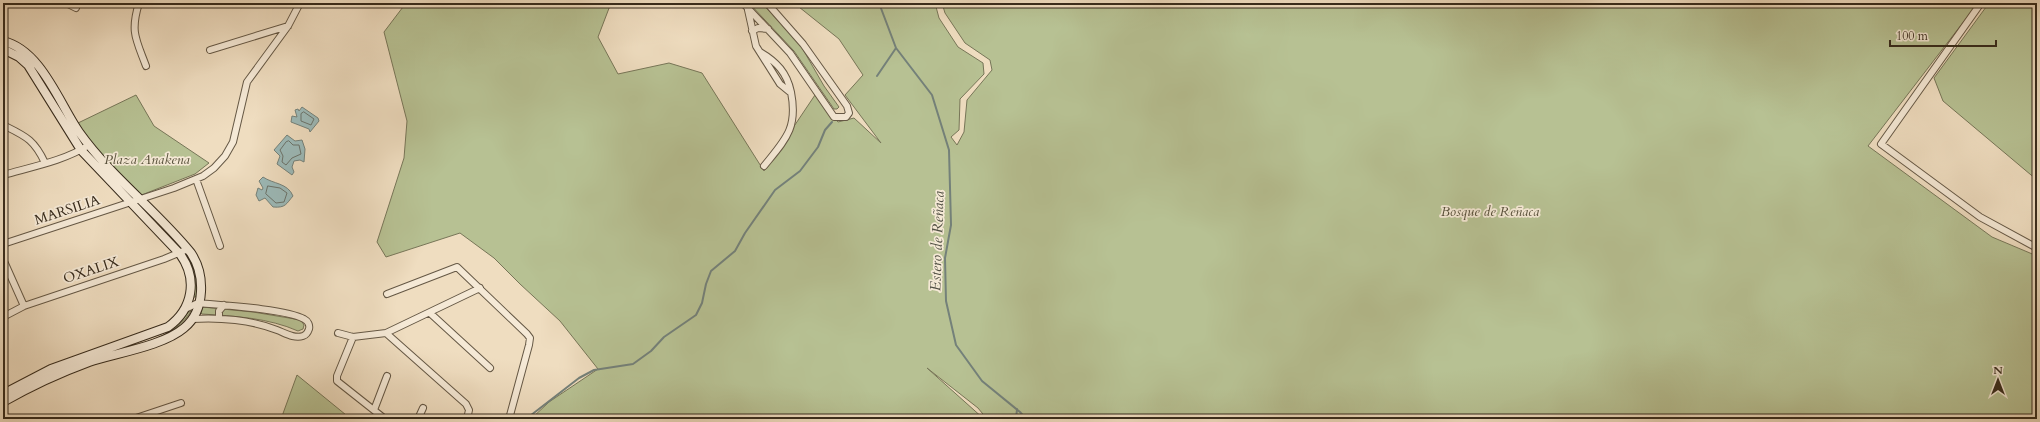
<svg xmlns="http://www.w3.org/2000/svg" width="2040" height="422" font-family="Cardo,serif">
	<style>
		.green { fill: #b7c193; stroke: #777658 }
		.water { fill: #9cbab9; stroke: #74817a }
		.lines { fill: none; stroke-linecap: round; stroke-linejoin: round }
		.shore { stroke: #6a726a; stroke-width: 1 }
		.stream { stroke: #74817a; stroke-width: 2 }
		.street-casing { stroke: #655845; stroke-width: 8 }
		.secondary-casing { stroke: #372b1c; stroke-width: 10 }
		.street { stroke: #f5e9d6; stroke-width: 6 }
		.secondary { stroke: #f5e9d6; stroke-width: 8 }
		.labels { text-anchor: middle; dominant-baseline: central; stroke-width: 3.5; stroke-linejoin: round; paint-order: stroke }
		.park-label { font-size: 14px; font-style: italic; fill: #57503a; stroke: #f5e9d6 }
		.street-label { font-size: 14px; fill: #372b1c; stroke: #f5e9d6 }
		.water-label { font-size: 15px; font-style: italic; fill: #504f43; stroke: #f5e9d6 }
	</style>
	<rect width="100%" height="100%" fill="#efddc0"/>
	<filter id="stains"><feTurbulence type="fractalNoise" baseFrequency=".005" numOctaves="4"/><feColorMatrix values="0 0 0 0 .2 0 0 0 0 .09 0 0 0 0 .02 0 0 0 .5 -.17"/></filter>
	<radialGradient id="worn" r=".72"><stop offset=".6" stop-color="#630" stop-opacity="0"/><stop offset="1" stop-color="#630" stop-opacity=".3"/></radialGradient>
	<!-- green -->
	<path class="green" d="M406,3H611L598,37L618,74L669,63L702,73L764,171L815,95L838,122L854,118L881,143L845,95L863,75L839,39L794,3H935L939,18L958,47L983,63L984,74L960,99L959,130L951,137L957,145L964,132L967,100L992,70L990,60L965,43L945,13L942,3H1978L1868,146L1992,237L2037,256V419H987L978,408L927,368L984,419H531L549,402L598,369L560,321L520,284L494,258L460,233L386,257L377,242L404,158L407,121L384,32Z
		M749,3H762L801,46L824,86L839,107L837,109H834L794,51Z
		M1989,3H2037V180L1943,101L1934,78Z
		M136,95L154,126L209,163L195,174L139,196L92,146L78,123Z
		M187,254C196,266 199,281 196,296L193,298L194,278L186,256Z
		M202,307L253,312L301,320L304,325L303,329L298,331C269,318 234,316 202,314L201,313Z
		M192,309C176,340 132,349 100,353C122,349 156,342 174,329C181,324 187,312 192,309Z
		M297,375L351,419H281Z"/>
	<!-- water -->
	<path class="water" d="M302,107L318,118L319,121L310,132L309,129L291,122L292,116L297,117L295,110L298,109L299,111Z
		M287,135L295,141L302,140L305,149L304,162L300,160L294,161L292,167L294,172L292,175L277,164L280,156L274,150Z
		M263,177C273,184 288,183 293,196C286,204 286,208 273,207L265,198L259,201L256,195L258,188L262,190L263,188L259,181Z"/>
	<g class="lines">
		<!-- shore -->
		<path class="shore" d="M304,112L314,119L311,125L301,121V114Z
			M289,141L293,145H299L301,154L292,158L286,165L282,162L283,156L280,150L286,142Z
			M268,186L280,188L287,193L284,202L276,203L266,194Z"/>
		<!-- stream -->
		<path class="stream" d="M879,3L896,48L932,95L949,150L951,225L945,258L946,301L956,345L982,381L1020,412L1026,419
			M877,76L896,48
			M526,419L579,378L594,370L633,364L651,351L664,337L696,315L702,303L706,284L711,271L735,251L745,233L775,190L800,171L818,147L825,130L832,122
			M1016,419L1017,409"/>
		<defs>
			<path id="street" d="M66,3L76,8
				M139,3C130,32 136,39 146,66
				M743,3L790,53L834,117H846L849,113L847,106L803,44L767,3
				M1981,3L1881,144L1980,217L2037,248
				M748,10L756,46L780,84L791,93
				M752,31L758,28L768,29
				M210,50L288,26
				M760,52C777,62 787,73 791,92C798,128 786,139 764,166
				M3,125C25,136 34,139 45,163
				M3,175C31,167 64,161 89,145
				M196,179L220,246
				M3,244L174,188L203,176L214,168L225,156L233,142L247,82L288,26L300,3
				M3,259L24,306
				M387,294L457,267L527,334L530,338L529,345L509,419
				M185,309L198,303C220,305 287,309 304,319C308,321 310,325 309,329C308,332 306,335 303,336C294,339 285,333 277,330C252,320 219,317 192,319
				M430,313L490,368
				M3,317L24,306L164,259L188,249
				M219,319V311L224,305
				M338,333L353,337L386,333L480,288
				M386,333L466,404L469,410L467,419
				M353,337L337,376V381L385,419
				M374,410L387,376
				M133,419L181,403
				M418,419L423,408"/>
			<path id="secondary" d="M3,41C41,50 59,103 79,132C111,177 156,210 191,253C205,274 206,310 184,328C163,346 116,353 89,362C59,373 31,386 3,402
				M3,49L19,57L28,65L81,150L180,254C198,279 193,309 168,327L51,369L3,394"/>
		</defs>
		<!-- street casing -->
		<use href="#street" class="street-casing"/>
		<!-- secondary casing -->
		<use href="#secondary" class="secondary-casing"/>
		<!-- street -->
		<use href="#street" class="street"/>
		<!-- secondary -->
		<use href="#secondary" class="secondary"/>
	</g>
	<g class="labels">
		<!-- park labels -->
		<g class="park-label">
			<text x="147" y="159">Plaza Anakena</text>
			<text x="1490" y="211">Bosque de Reñaca</text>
		</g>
		<!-- street labels -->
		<g class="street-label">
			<text transform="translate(67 210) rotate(-18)">MARSILIA</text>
			<text transform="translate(91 270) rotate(-18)">OXALIX</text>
		</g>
		<!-- water labels -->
		<g class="water-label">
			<text transform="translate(937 241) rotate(-88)">Estero de Reñaca</text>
		</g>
	</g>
	<!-- margin -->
	<rect width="2040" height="422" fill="none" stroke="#efddc0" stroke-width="16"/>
	<rect x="4" y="4" width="2032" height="414" fill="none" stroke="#372b1c" stroke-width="2"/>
	<rect x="8" y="8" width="2024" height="406" fill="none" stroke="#372b1c"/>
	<!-- north arrow -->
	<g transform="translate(1998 380)" stroke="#f5e9d6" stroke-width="3" paint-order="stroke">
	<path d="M0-3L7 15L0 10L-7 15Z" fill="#372b1c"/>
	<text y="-6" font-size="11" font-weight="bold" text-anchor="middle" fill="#372b1c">N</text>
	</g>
	<!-- scale -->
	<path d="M1890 40v6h106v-6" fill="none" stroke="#372b1c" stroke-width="2"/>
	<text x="1896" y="40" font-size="12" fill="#372b1c" stroke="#f5e9d6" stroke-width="3" paint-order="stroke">100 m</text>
	<rect width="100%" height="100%" filter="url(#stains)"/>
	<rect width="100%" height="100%" fill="url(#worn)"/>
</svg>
